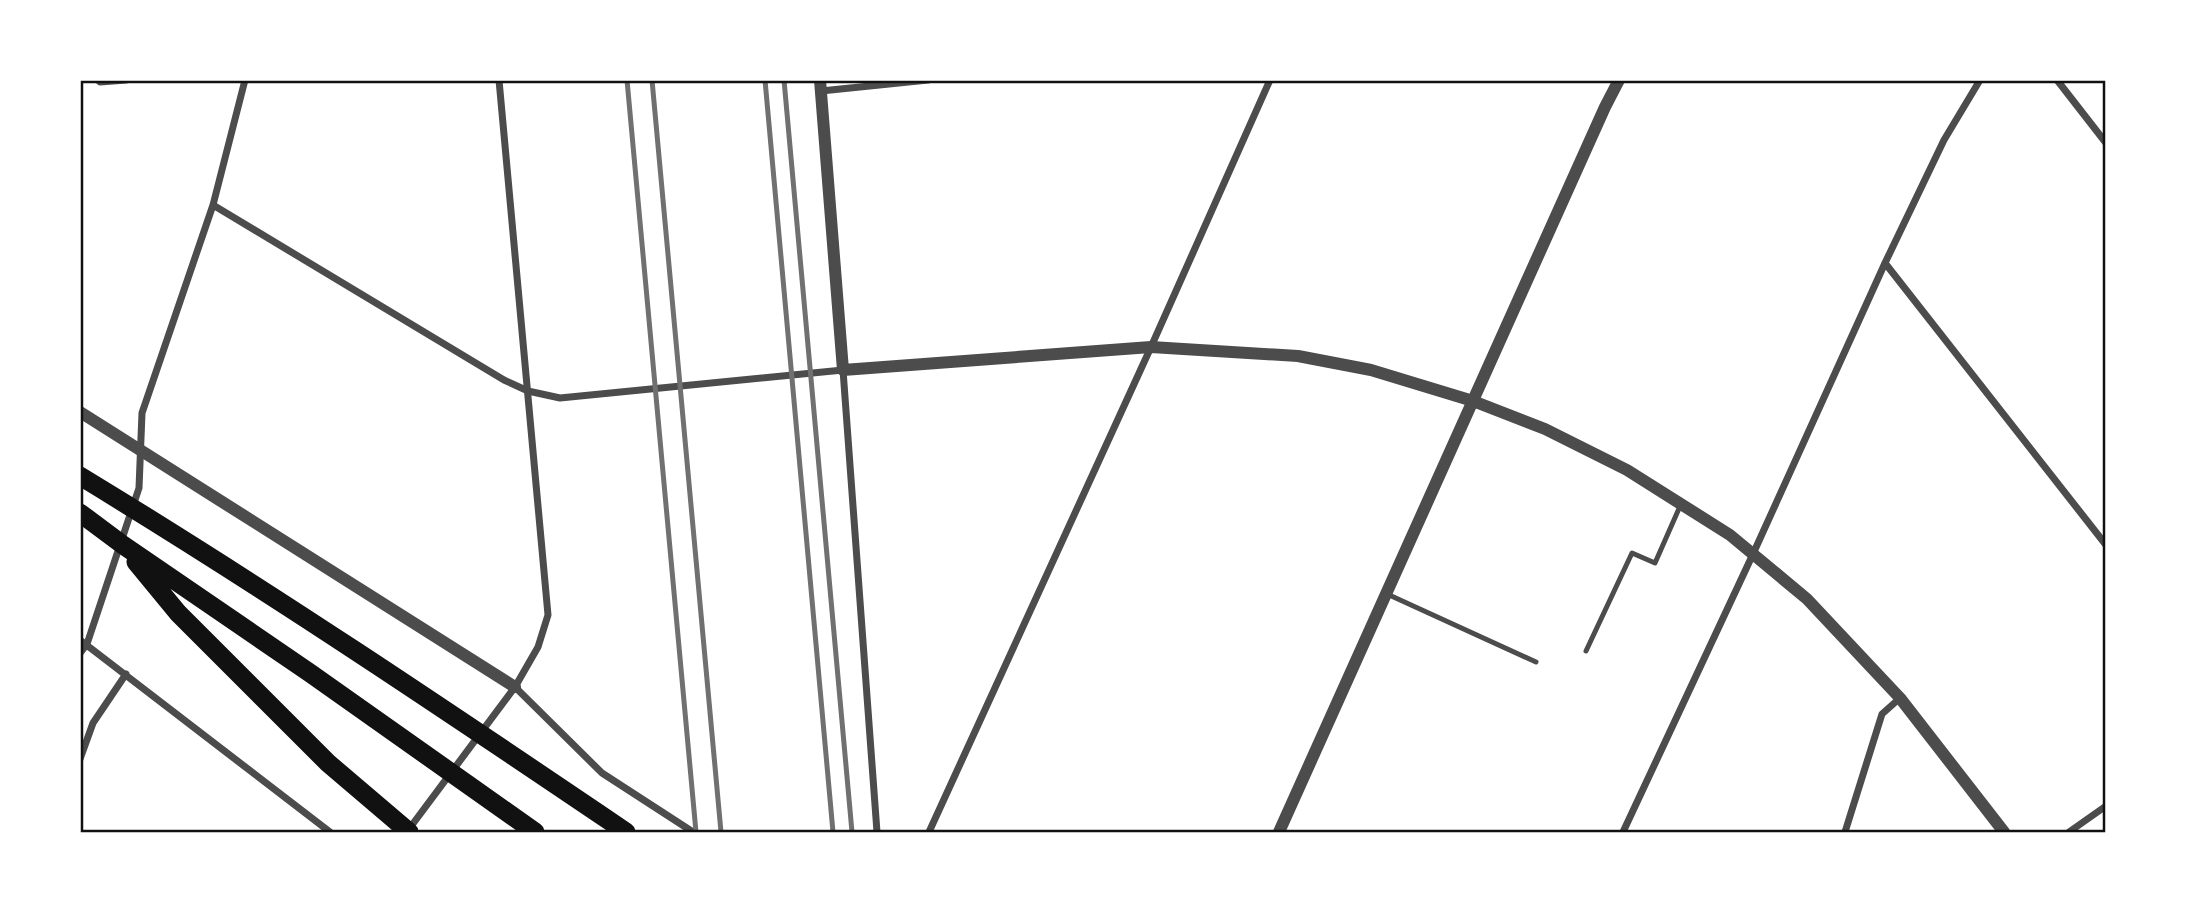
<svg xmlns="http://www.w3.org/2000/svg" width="2186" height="913" font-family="Roboto,sans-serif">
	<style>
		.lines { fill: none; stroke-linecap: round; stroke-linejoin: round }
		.service { stroke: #4c4c4c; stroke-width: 5 }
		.minor { stroke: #4c4c4c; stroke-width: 7 }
		.tertiary { stroke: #4c4c4c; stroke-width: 12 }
		.trunk { stroke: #111; stroke-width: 19 }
		.rail { stroke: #707070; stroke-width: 5 }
		.neatline { fill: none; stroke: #111; stroke-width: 2.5 }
	</style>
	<rect width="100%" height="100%" fill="#fff"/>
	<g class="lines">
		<!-- service -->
		<path class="service" d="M1387,594L1536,662
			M1586,651L1632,553L1655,563L1681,504"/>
		<!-- minor -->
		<path class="minor" d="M98,80L100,82L126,80
			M2057,80L2106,143
			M821,91L928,80
			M213,205L504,380L528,391L560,398L843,370L877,832
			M1885,263L2106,545
			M80,640L330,832
			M80,653L87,644L139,488L142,413L213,205L245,80
			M515,687L602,773L693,832
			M80,759L93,723L126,674
			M409,829L515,687L538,647L548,615L499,80
			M929,832L1151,347L1270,80
			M1623,832L1753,554L1885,263L1944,140L1980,80
			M1845,832L1882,714L1900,698
			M2069,832L2106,806"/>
		<!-- tertiary -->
		<path class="tertiary" d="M820,80L843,370L1151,347L1298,356L1371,370L1473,401L1545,429L1627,470L1730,535L1807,599L1900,698L2004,832
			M80,412L515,687
			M1279,832L1605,107L1619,80"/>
		<!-- trunk -->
		<path class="trunk" d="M80,476C266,589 447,711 626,832
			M80,513L123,545L310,673L535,832
			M136,562L178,613L328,763L409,832"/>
		<!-- rail -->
		<path class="rail" d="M627,80L696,832
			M652,80L721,832
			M765,80L833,832
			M784,80L852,832"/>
	</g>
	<!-- border -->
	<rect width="2186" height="913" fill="none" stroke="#ffffff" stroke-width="164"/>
	<rect x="82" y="82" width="2022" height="749" class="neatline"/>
</svg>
